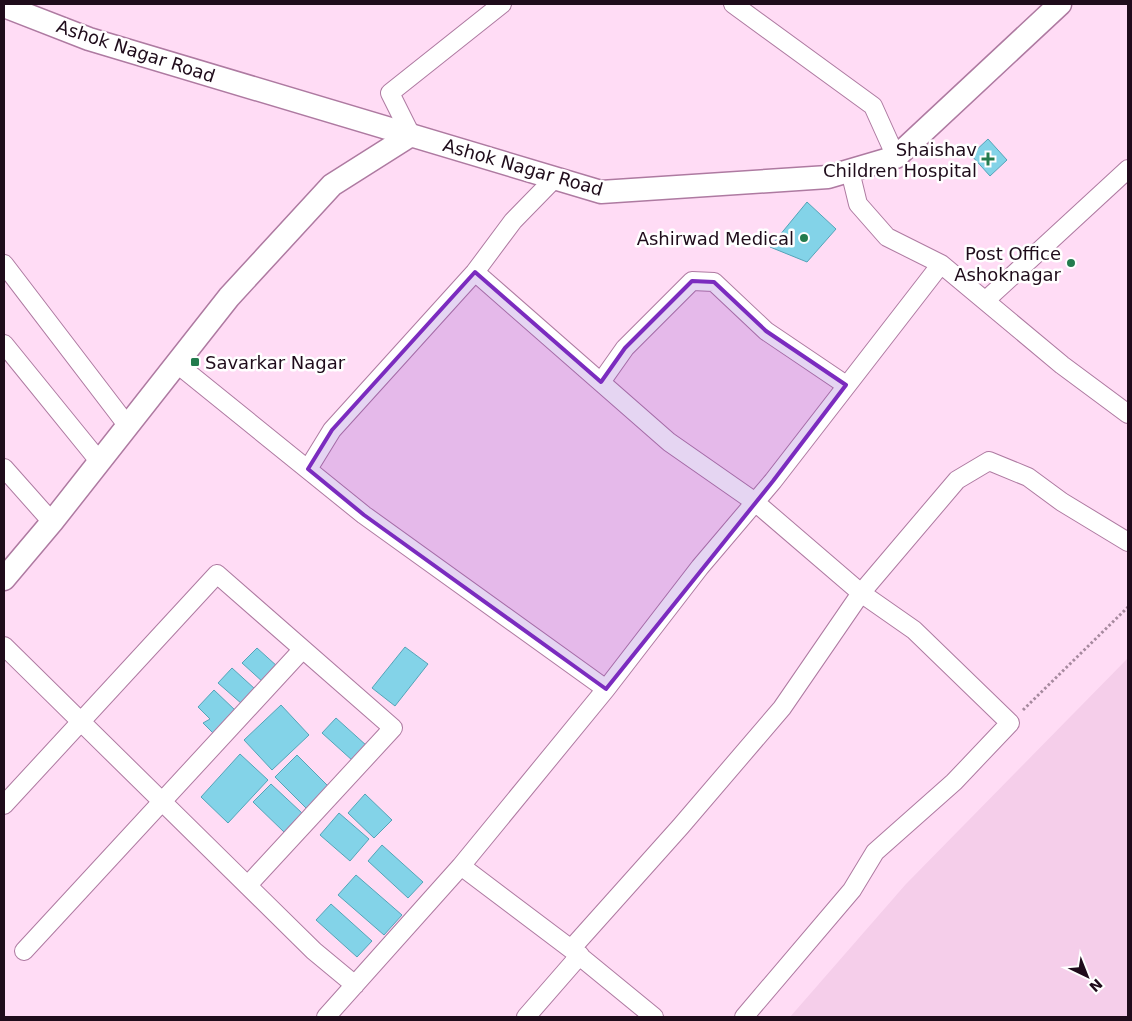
<svg xmlns="http://www.w3.org/2000/svg" width="1132" height="1021" font-family="'DejaVu Sans',sans-serif">
	<style>
		.built { fill: #f5ceea }
		.building { fill: #83d3e8; stroke: #54a4b8 }
		.lines { fill: none; stroke-linecap: round; stroke-linejoin: round }
		.minor-casing { stroke: #ae7aa1; stroke-width: 20 }
		.tertiary-casing { stroke: #ae7aa1; stroke-width: 25 }
		.path { stroke: #a6899e; stroke-width: 3; stroke-dasharray: 2.5 2.5; stroke-linecap: butt }
		.minor { stroke: #fff; stroke-width: 18 }
		.tertiary { stroke: #fff; stroke-width: 22 }
		.marked { fill: #7b2cbf; fill-opacity: 0.2; stroke: #7b2cbf; stroke-width: 4; stroke-linejoin: round }
		.poi-dot { fill: #247b4e; stroke: #fff; stroke-width: 2 }
		.labels { text-anchor: middle; dominant-baseline: central; stroke-width: 5; stroke-linejoin: round; paint-order: stroke }
		.street-label { font-size: 18px; fill: #1f0c1b; stroke: #fff }
		.poi-label { font-size: 18px; fill: #1f0c1b; stroke: #fff; text-anchor: end }
	</style>
	<rect width="100%" height="100%" fill="#ffdcf5"/>
	<!-- built -->
	<path class="built" d="M1128,658V1017H790L906,884Z"/>
	<!-- building -->
	<path class="building" d="M988,139L1007,160L990,176L971,155Z
		M807,202L836,229L807,262L770,247Z
		M405,647L428,664L395,706L372,688Z
		M257,648L278,667L264,683L242,663Z
		M232,668L255,689L242,704L218,683Z
		M214,690L236,711L214,734L203,723L210,719L198,707Z
		M281,705L309,735L272,770L244,740Z
		M336,718L367,746L353,761L322,733Z
		M240,754L268,780L228,823L201,797Z
		M297,755L329,787L307,809L275,777Z
		M271,784L302,813L284,832L253,802Z
		M365,794L392,820L374,838L348,813Z
		M339,813L369,839L350,861L320,835Z
		M382,845L423,882L408,898L368,861Z
		M356,875L402,915L384,935L338,895Z
		M331,904L372,941L357,957L316,920Z"/>
	<g class="lines">
		<defs>
			<path id="minor" d="M733,4L873,106L896,157
				M411,135L390,93L502,4
				M850,171L858,204L887,237L941,264L1062,365L1128,414
				M4,264L127,425
				M475,272L669,442L755,502L861,593L914,630L1010,723L954,782L875,852L852,890L744,1017
				M986,300L1128,169
				M4,344L99,461
				M176,363L364,515L606,689L700,567L773,481L941,264
				M601,382L625,348L692,281L714,282L766,331L846,385
				M4,468L52,522
				M308,469L332,430L475,272L513,221L555,178
				M4,646L314,951L355,985
				M606,689L461,866L571,949L681,826L782,708L861,593L957,480L989,461L1028,477L1062,502L1128,542
				M4,805L217,574L393,728L248,885
				M571,949L654,1017
				M24,951L302,650
				M326,1017L461,866
				M526,1017L580,955"/>
			<path id="tertiary" d="M4,6L89,39L601,192L828,177L896,157L1060,4
				M4,579L52,522L229,297L332,185L411,135"/>
		</defs>
		<!-- minor casing -->
		<use href="#minor" class="minor-casing"/>
		<!-- tertiary casing -->
		<use href="#tertiary" class="tertiary-casing"/>
		<!-- path -->
		<path class="path" d="M1023,710L1128,607"/>
		<!-- minor -->
		<use href="#minor" class="minor"/>
		<!-- tertiary -->
		<use href="#tertiary" class="tertiary"/>
	</g>
	<!-- marked area -->
	<path class="marked" d="M475,272L601,382L625,348L692,281L714,282L766,331L846,385L773,481L606,689L364,515L308,469L332,430Z"/>
	<!-- markers -->
	<g class="poi-dot">
		<path d="M985.5 151.5h5v5h5v5h-5v5h-5v-5h-5v-5h5z"/>
		<circle cx="804" cy="238" r="5"/>
		<circle cx="1071" cy="263" r="5"/>
		<rect x="190" y="357" width="10" height="10" rx="2.5"/>
	</g>
	<g class="labels">
		<!-- street labels -->
		<g class="street-label">
			<text transform="translate(136 51) rotate(18)">Ashok Nagar Road</text>
			<text transform="translate(523 167) rotate(16)">Ashok Nagar Road</text>
		</g>
		<!-- poi labels -->
		<g class="poi-label">
			<text x="977" y="149">Shaishav<tspan x="977" dy="21">Children Hospital</tspan></text>
			<text x="794" y="238">Ashirwad Medical</text>
			<text x="1061" y="253">Post Office<tspan x="1061" dy="21">Ashoknagar</tspan></text>
			<text x="205" y="362" text-anchor="start">Savarkar Nagar</text>
		</g>
	</g>
	<!-- border -->
	<rect width="1132" height="1021" fill="none" stroke="#1f0c1b" stroke-width="10"/>
	<!-- north arrow -->
	<g transform="translate(1087 976) rotate(137)" stroke="#ffffff" stroke-width="4" paint-order="stroke">
	<path d="M0-4L9 19L0 12L-9 19Z" fill="#1f0c1b"/>
	<text y="-8" font-size="14" font-weight="bold" text-anchor="middle" fill="#1f0c1b">N</text>
	</g>
</svg>
